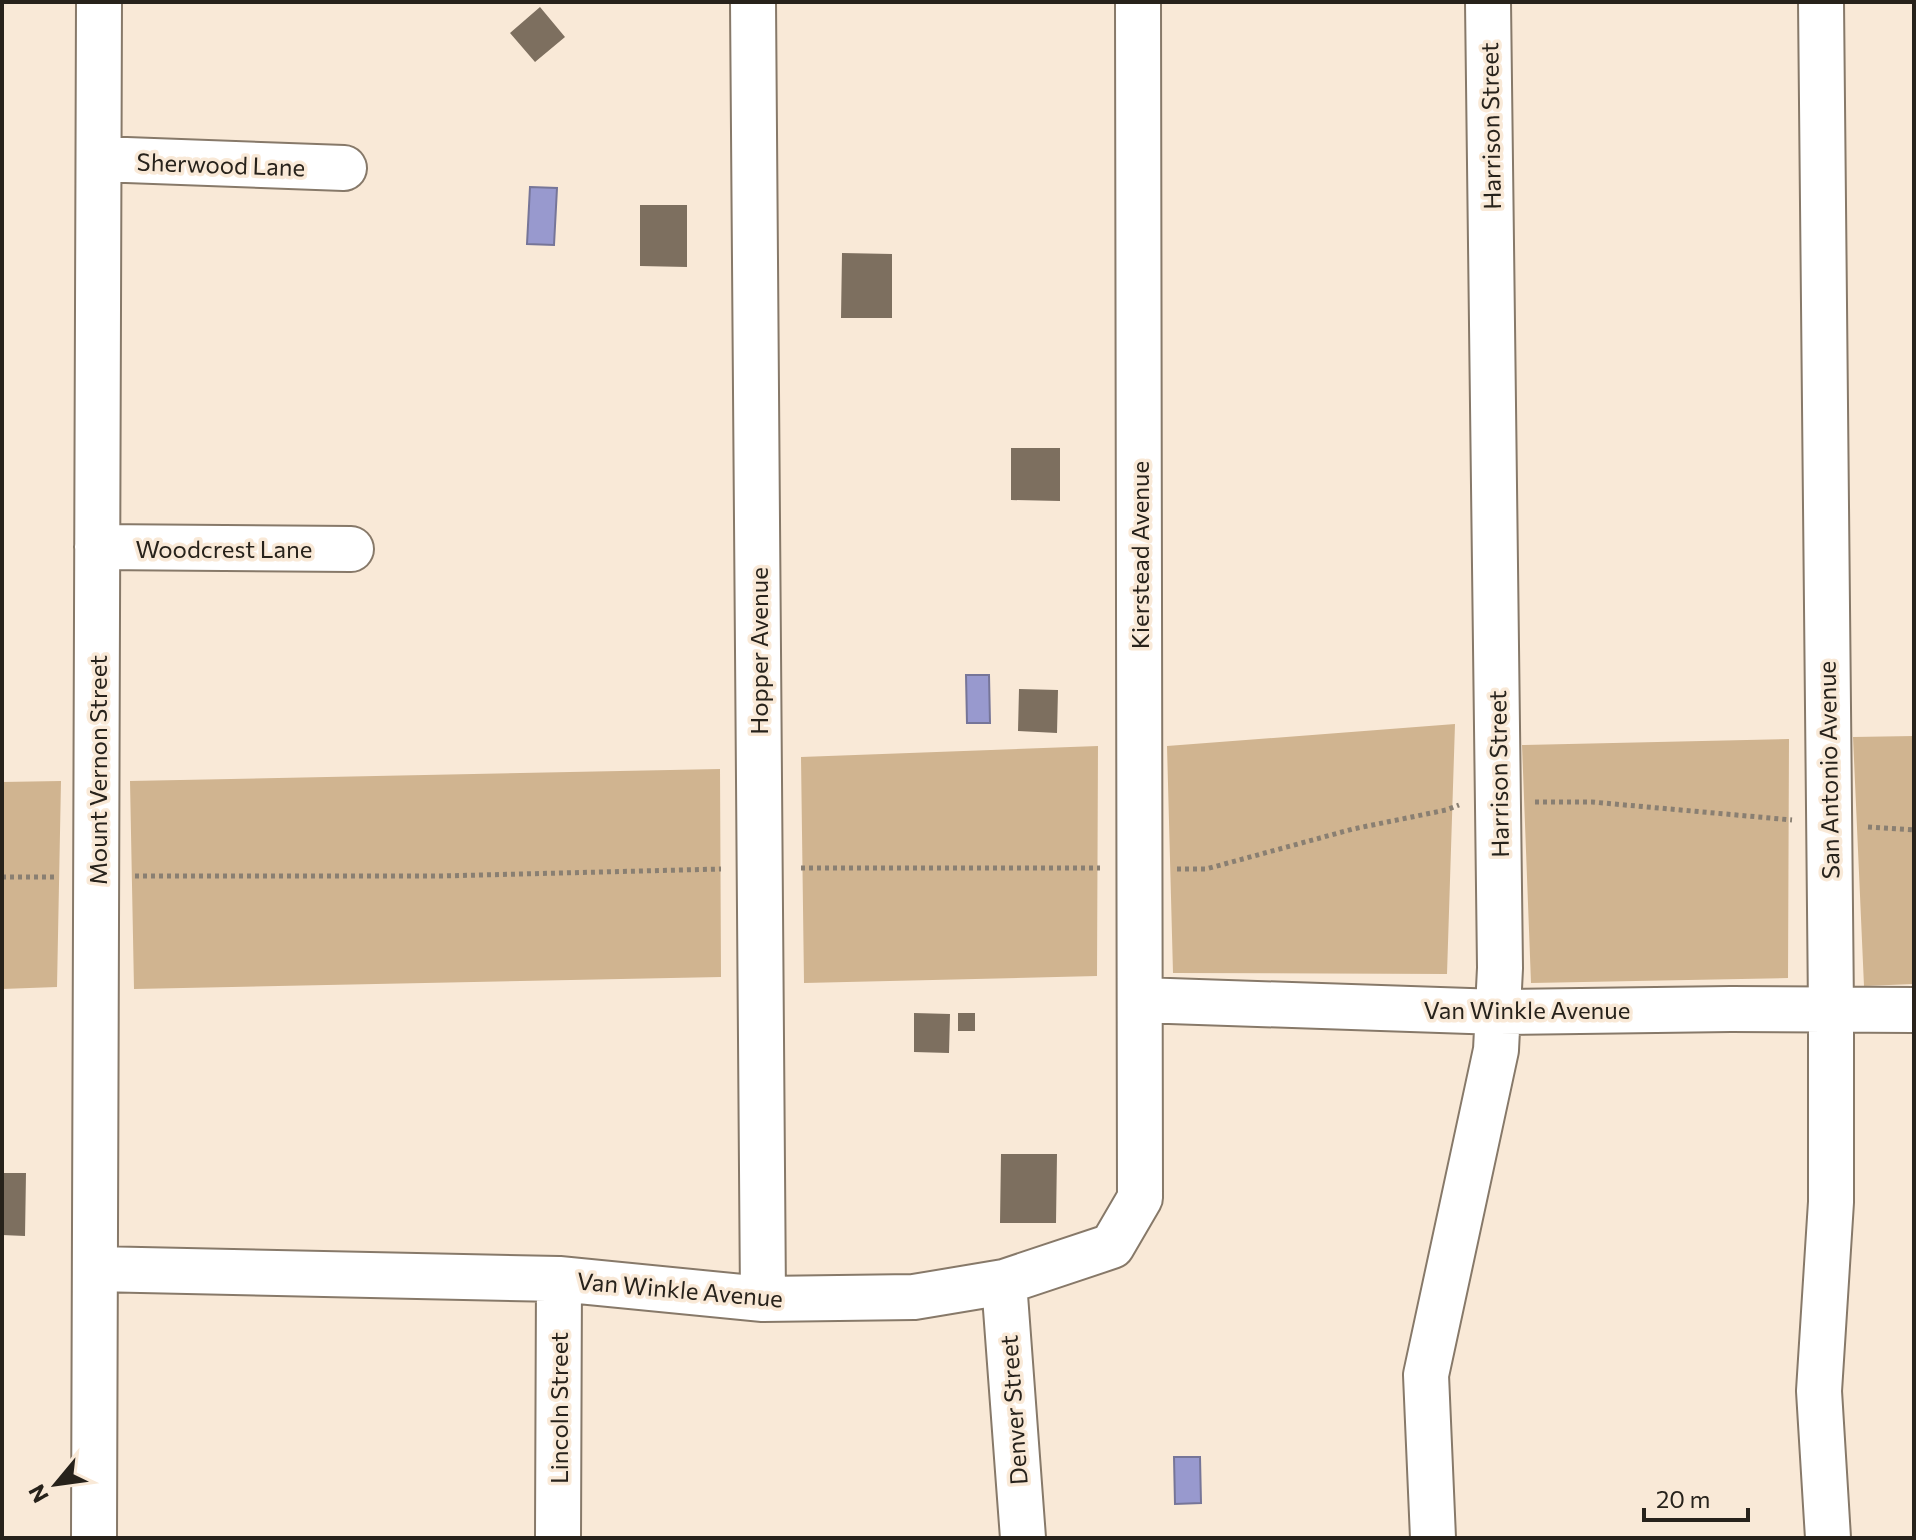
<svg xmlns="http://www.w3.org/2000/svg" width="1916" height="1540" font-family="Commissioner,sans-serif">
	<style>
		.green { fill: #d0b490 }
		.water { fill: #9899ce; stroke: #767598; stroke-width: 2 }
		.building { fill: #7d6f5f }
		.lines { fill: none; stroke-linecap: round; stroke-linejoin: round }
		.minor-casing { stroke: #877969; stroke-width: 48 }
		.path { stroke: #897f72; stroke-width: 5; stroke-dasharray: 4 4; stroke-linecap: butt }
		.minor { stroke: #fff; stroke-width: 44 }
		.labels { text-anchor: middle; dominant-baseline: central; stroke-width: 7; stroke-linejoin: round; paint-order: stroke }
		.street-label { font-size: 24px; fill: #27221b; stroke: #f9e9d7 }
	</style>
	<rect width="100%" height="100%" fill="#f9e9d7"/>
	<!-- green -->
	<path class="green" d="M1455,724L1447,974L1173,973L1167,746Z
		M1914,736V984L1864,986L1853,737Z
		M1789,739L1788,978L1531,983L1522,745Z
		M1098,746L1097,976L804,983L801,757Z
		M720,769L721,977L134,989L130,781Z
		M61,781L57,987L2,989V782Z"/>
	<!-- water -->
	<path class="water" d="M530,187L557,188L554,245L527,244Z
		M966,675H989L990,723H967Z
		M1174,1457H1200L1201,1503L1175,1504Z"/>
	<!-- building -->
	<path class="building" d="M540,7L565,37L535,62L510,33Z
		M640,205H687V267L640,266Z
		M842,253L892,254V318H841Z
		M1011,448H1060V501L1011,500Z
		M1019,689L1058,690L1057,733L1018,731Z
		M914,1013L950,1014L949,1053L914,1052Z
		M958,1013H975V1031H958Z
		M1001,1154H1057L1056,1223H1000Z
		M2,1173H26L25,1236L2,1235Z"/>
	<g class="lines">
		<defs>
			<path id="minor" d="M753,2L763,1299
				M1821,2L1831,1009V1202L1819,1391L1828,1538
				M99,159L344,168
				M97,547L351,549
				M1140,1000L1499,1012L1731,1009L1914,1010
				M95,1269L559,1279L763,1299L914,1297L1004,1282L1112,1246L1140,1198L1138,2
				M1004,1282L1023,1538
				M94,1538L99,2
				M558,1538L559,1279
				M1433,1538L1426,1375L1496,1050L1500,968L1488,2"/>
		</defs>
		<!-- minor casing -->
		<use href="#minor" class="minor-casing"/>
		<!-- path -->
		<path class="path" d="M1535,802H1592L1792,820
			M1868,827L1914,830
			M801,868H1100
			M1177,869H1206L1353,829L1446,810L1459,805
			M135,876H441L721,869
			M2,877H57"/>
		<!-- minor -->
		<use href="#minor" class="minor"/>
	</g>
	<g class="labels">
		<!-- street labels -->
		<g class="street-label">
			<text transform="translate(1490 126) rotate(-91)">Harrison Street</text>
			<text transform="translate(221 164) rotate(2)">Sherwood Lane</text>
			<text x="224" y="548">Woodcrest Lane</text>
			<text transform="translate(1139 555) rotate(-90)">Kierstead Avenue</text>
			<text transform="translate(758 651) rotate(-90)">Hopper Avenue</text>
			<text transform="translate(97 770) rotate(-90)">Mount Vernon Street</text>
			<text transform="translate(1828 770) rotate(-91)">San Antonio Avenue</text>
			<text transform="translate(1498 774) rotate(-91)">Harrison Street</text>
			<text x="1527" y="1009">Van Winkle Avenue</text>
			<text transform="translate(680 1289) rotate(5)">Van Winkle Avenue</text>
			<text transform="translate(558 1408) rotate(-90)">Lincoln Street</text>
			<text transform="translate(1013 1410) rotate(-94)">Denver Street</text>
		</g>
	</g>
	<!-- border -->
	<rect width="1916" height="1540" fill="none" stroke="#27221b" stroke-width="8"/>
	<!-- north arrow -->
	<g transform="translate(56 1484) rotate(241)" stroke="#f9e9d7" stroke-width="6" paint-order="stroke">
	<path d="M0-6L14 30L0 20L-14 30Z" fill="#27221b"/>
	<text y="-12" font-size="22" font-weight="bold" text-anchor="middle" fill="#27221b">N</text>
	</g>
	<!-- scale -->
	<path d="M1644 1508v12h104v-12" fill="none" stroke="#27221b" stroke-width="4"/>
	<text x="1656" y="1508" font-size="24" fill="#27221b" stroke="#f9e9d7" stroke-width="6" paint-order="stroke">20 m</text>
</svg>
